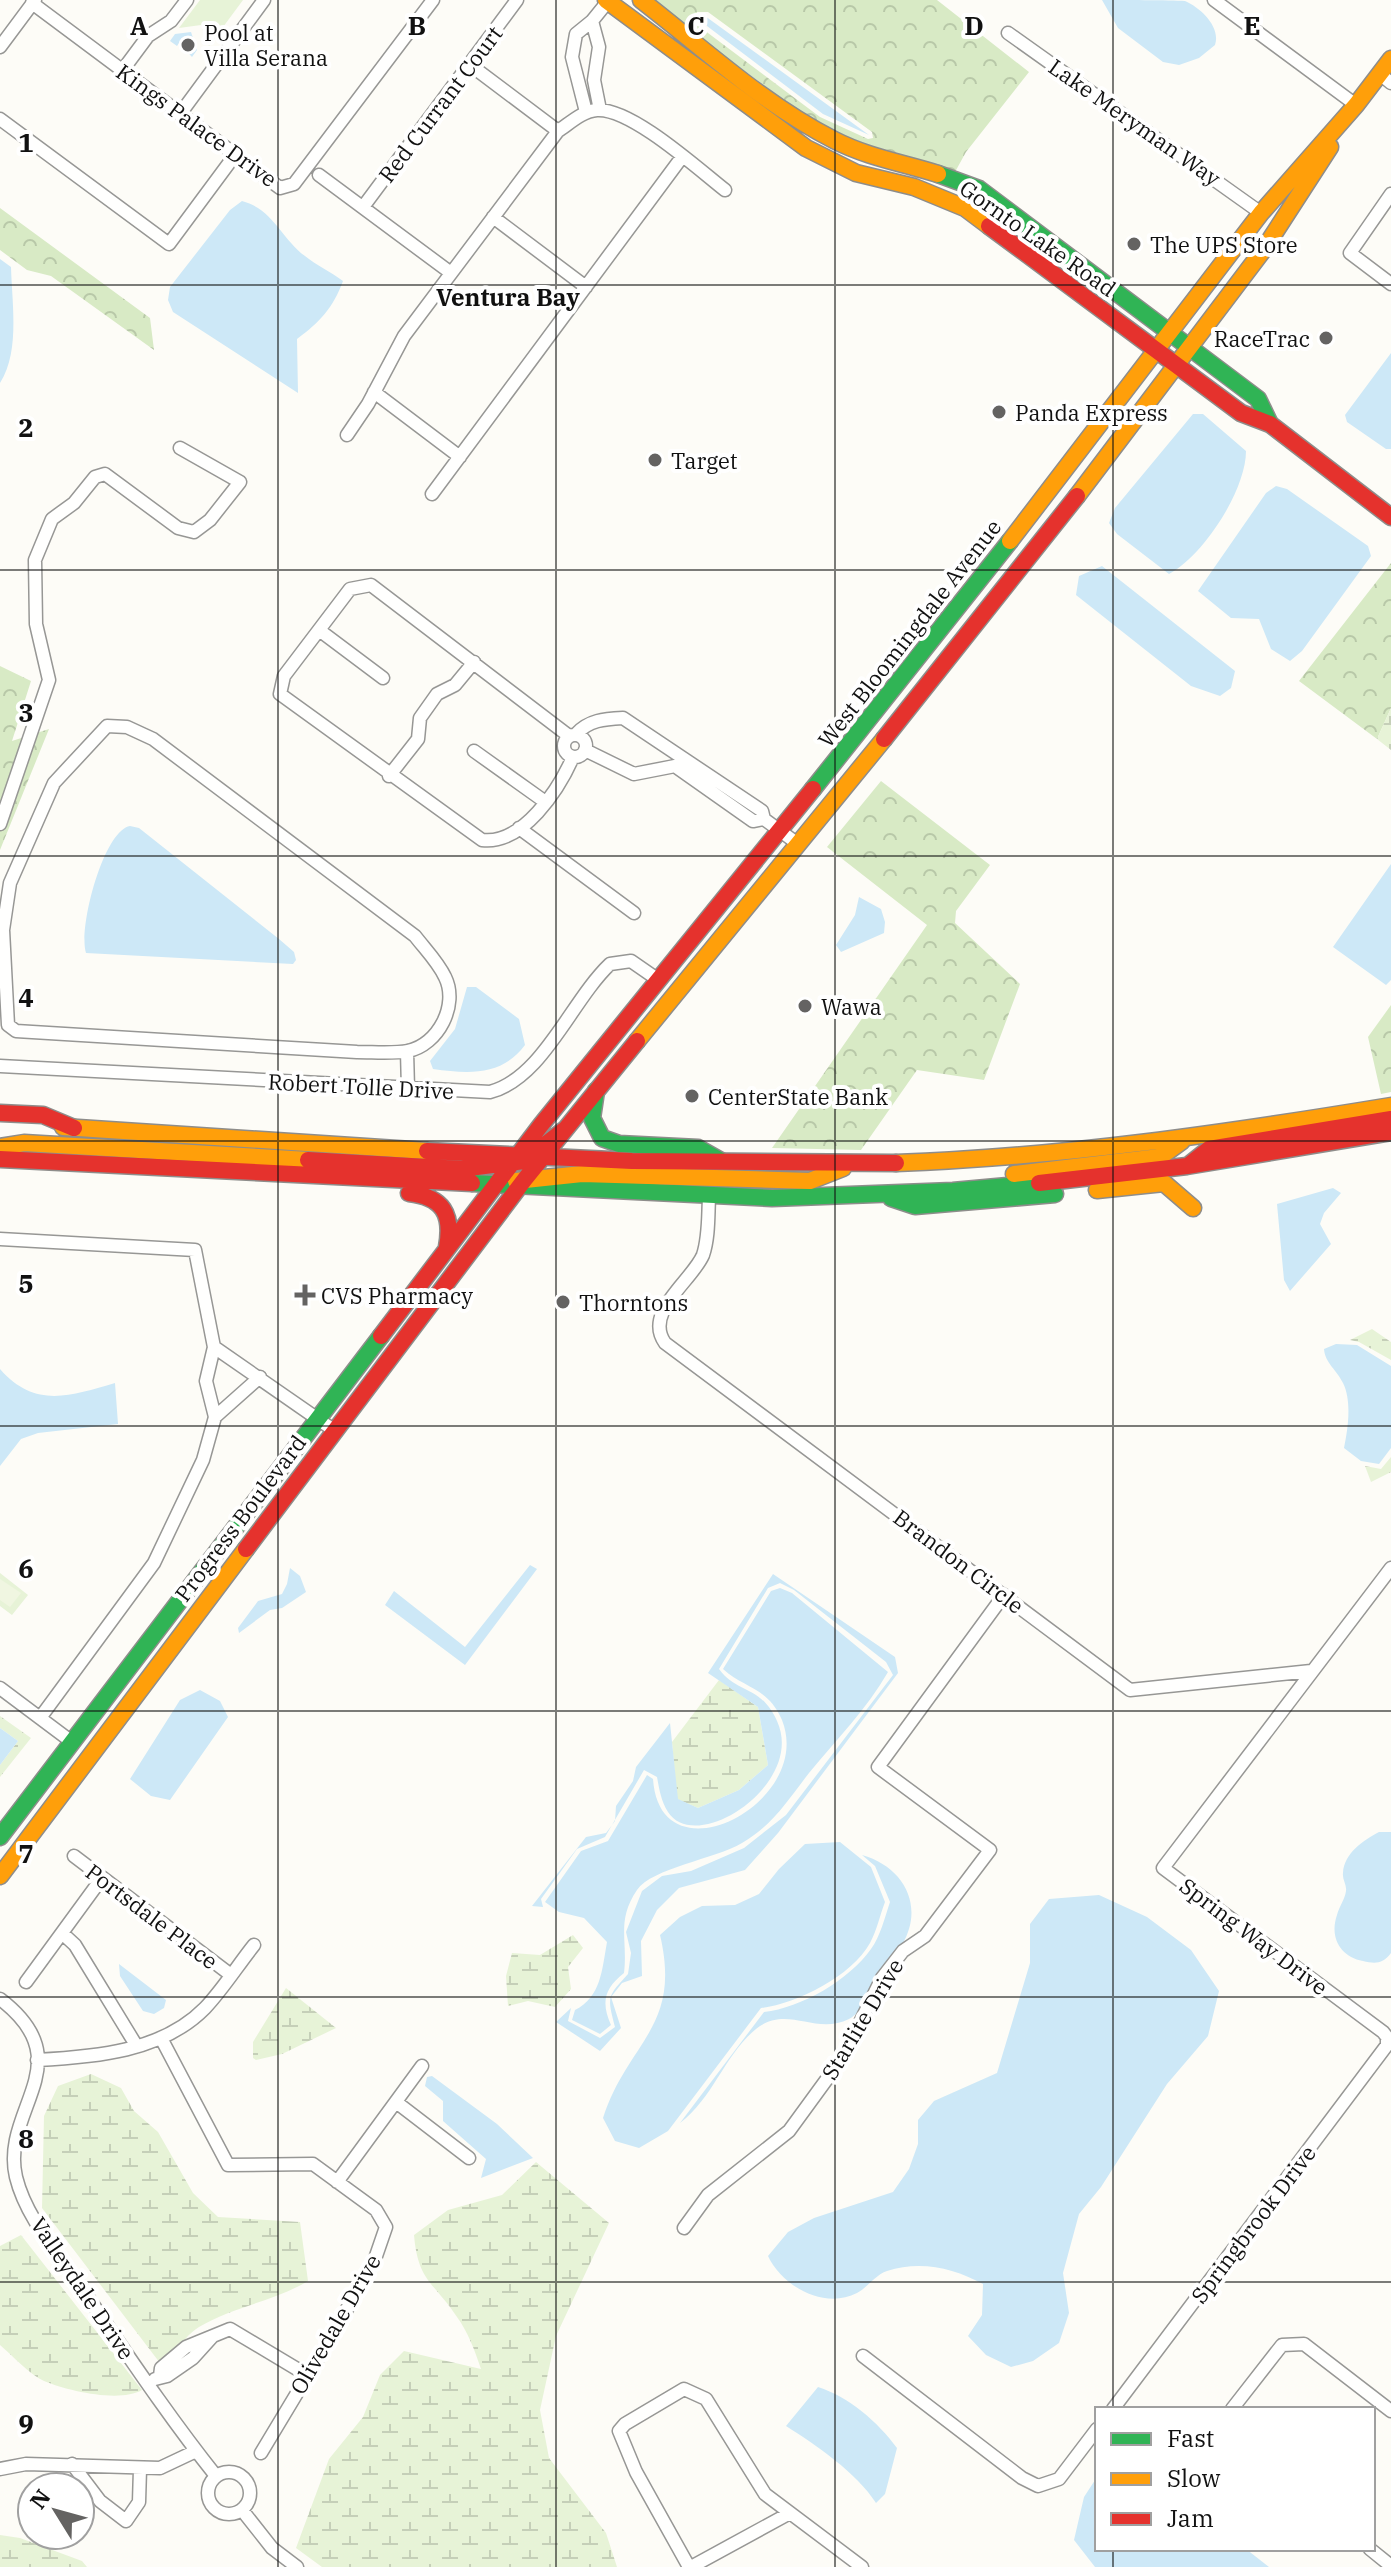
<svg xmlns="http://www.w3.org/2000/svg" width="1391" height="2567" font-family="'IBM Plex Serif',serif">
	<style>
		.grass { fill: #e7f3d7 }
		.forest { fill: url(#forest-crowns); fill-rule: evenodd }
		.wetland { fill: url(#wetland-marsh) }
		.pitch { fill: #f0f6e1 }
		.water { fill: #cde8f7 }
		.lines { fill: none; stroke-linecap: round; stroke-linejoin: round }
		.street-casing { stroke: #979795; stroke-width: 15 }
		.fast-casing { stroke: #8e8d8b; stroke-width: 19 }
		.slow-casing { stroke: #8e8d8b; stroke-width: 19 }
		.jam-casing { stroke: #8e8d8b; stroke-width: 19 }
		.street { stroke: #fffffe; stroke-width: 12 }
		.fast { stroke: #30b455; stroke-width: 16 }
		.slow { stroke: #ff9f0a; stroke-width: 16 }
		.jam { stroke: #e5322d; stroke-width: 16 }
		.grid { fill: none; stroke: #111; stroke-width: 2; stroke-opacity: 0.55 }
		.poi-dot { fill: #646362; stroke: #fff; stroke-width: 3 }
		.labels { text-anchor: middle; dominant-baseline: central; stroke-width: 8; stroke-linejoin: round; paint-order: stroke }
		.poi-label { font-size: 22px; fill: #111; stroke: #fff; text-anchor: start }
		.street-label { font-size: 22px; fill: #111; stroke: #fff }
		.neighbourhood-label { font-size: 24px; font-weight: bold; fill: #111; stroke: #fff }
		.grid-label { font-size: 26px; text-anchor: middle; font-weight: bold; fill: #111; stroke: #fff; stroke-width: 8; stroke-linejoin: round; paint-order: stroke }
	</style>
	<defs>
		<pattern id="forest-crowns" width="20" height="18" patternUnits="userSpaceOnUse" patternTransform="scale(2)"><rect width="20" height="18" fill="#d8eac5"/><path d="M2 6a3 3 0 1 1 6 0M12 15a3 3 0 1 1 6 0" fill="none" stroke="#b8c8a8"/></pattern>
		<pattern id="wetland-marsh" width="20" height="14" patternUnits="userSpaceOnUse" patternTransform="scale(2)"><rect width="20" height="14" fill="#e7f3d7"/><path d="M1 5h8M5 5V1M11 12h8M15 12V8" fill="none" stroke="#c5cfb8"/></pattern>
	</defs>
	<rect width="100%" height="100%" fill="#fdfcf7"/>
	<!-- grass -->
	<path class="grass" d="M200,0H243L209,46L201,25L179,28Z
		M0,1573L28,1595L12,1615L0,1606Z"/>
	<!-- forest -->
	<path class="forest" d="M649,0H937L1029,72L966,152L955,172L881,152L836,135L784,100ZM697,12H708L872,132L873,138L868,139L820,117L704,30L696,20Z
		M0,208L150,318L154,350L51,276L27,270L0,250Z
		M1391,563V708L1377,739L1299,681Z
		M0,666L31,681L12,741L49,729L0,850Z
		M881,781L990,865L956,911L955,923L1020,984L984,1080L917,1070L861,1150L772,1148L927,925L827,847Z
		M1391,1005V1092L1381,1094L1368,1037Z"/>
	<!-- wetland -->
	<path class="wetland" d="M1391,708V750L1377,739Z
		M1372,1329L1391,1342V1360L1359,1342L1350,1340Z
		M1391,1457V1472L1371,1482L1365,1466L1381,1469Z
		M719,1680L758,1707L768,1765L739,1790L698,1808L677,1799L672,1742Z
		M0,1716L31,1738L0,1777V1765L18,1741L0,1728Z
		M573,1935L583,1948L568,1967L571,1989L555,2007L528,2001L508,2006L506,1976L512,1953L540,1955Z
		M286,1988L336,2028L282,2054L256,2060L253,2058V2042Z
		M91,2074L121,2088L134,2111L158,2132L193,2193L218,2217L300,2222L308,2281C273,2302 234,2306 199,2327C176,2342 184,2353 163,2367L42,2208L44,2116L58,2086Z
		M536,2162L609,2223L556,2336L540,2410L549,2458L606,2533L617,2567H322L296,2548L329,2459L363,2417L380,2375L404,2351L481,2369C475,2351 468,2332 457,2317C434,2282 418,2282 414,2235L448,2210L502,2195Z
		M21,2235L142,2390C120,2403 68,2391 44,2381C29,2374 13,2356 0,2345V2246Z
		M0,2535L20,2538L82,2561L87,2567H0Z"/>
	<!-- pitch -->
	<path class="pitch" d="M0,1579L21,1593L10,1607L0,1600Z"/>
	<!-- water -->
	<path class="water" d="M1102,0C1121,0 1170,0 1185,1C1201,8 1221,27 1215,45L1199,58L1179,65L1163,62L1118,28Z
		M700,16H705L869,135L823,114L707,26Z
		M191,32L197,50L192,57L179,43L177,46L170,41L175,34Z
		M242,201C273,209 281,238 305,256C316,265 331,272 343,281C333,308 320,322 297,339L298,393L173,312L168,300L170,287L230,210Z
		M0,259L11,267C12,304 20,352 0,383Z
		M1391,353V449H1386L1347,422L1345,415Z
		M1193,414H1203L1246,451C1246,490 1204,555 1169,574L1117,534L1109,523L1115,508Z
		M1276,486L1287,489L1368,546L1371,556L1302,651L1290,661L1271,649L1259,619L1231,618L1198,591L1266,493Z
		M1102,566L1235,671L1231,688L1220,696L1191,686L1076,595L1079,576Z
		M130,826L139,828L279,939L294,952L296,960L293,964L86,953C78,929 103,831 130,826Z
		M1391,864V980L1386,985L1333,947Z
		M859,897L881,909L885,922L884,933L841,952L836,945L855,915Z
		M467,987H476L519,1019L525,1045C502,1076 470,1074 433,1069L430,1061L455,1029Z
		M1333,1188L1341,1193L1324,1213L1320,1224L1331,1244L1290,1291L1284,1280L1277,1204Z
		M1336,1344L1357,1345L1391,1366V1448L1379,1464L1361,1461L1344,1448C1348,1429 1352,1401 1343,1383C1337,1370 1325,1363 1324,1349Z
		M0,1369C35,1409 70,1396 115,1383L118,1424L38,1433L21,1439L0,1466Z
		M530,1565L537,1569L465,1665L385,1605L394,1591L465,1647Z
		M290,1568L300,1576L306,1592L282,1608L270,1610L239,1633L238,1628L258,1601L282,1594L287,1584Z
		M773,1574L895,1657L898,1673L778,1833L745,1870L679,1888L657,1910L641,1941L642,1976L622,1983L611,1997L621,2028L600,2051L556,2022L571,2008L568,2021L600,2038L615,2027C607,1996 607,1997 628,1974L631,1953L626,1932L642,1891L662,1876L691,1871L744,1848L786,1815L893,1675L886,1662L794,1590L780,1583L768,1588L719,1669C737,1694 761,1685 777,1721C806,1784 696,1856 668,1812C661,1801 659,1788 657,1777L644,1770L605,1837L577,1849L541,1899L543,1907L532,1906L586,1837L606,1833L615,1821L616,1806L633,1781L636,1767L670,1723L678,1799L698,1808L739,1790L768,1765L758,1707L708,1673Z
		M780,1588L792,1593L888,1672C867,1709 836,1740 809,1773C788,1800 773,1825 742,1843C715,1859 652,1868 637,1890C616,1921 628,1940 624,1973C604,1989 601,2002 611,2025L600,2034L572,2020L575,2010C601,1997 602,1970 607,1942L584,1918L559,1912L545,1902L581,1851L608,1841L647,1775L653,1779C660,1883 815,1803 782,1720C768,1687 745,1689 723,1669L771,1591Z
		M200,1690L220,1701L228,1717L170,1800L151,1796L130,1779L180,1700Z
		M0,1728L18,1741L0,1765Z
		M1379,1832H1391V1953C1383,1964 1375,1964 1363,1961C1341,1957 1329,1938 1337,1915C1339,1907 1345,1899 1346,1891C1347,1885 1342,1879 1343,1873C1344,1853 1364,1840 1379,1832Z
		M840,1842L871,1867L885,1902C880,1915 877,1930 870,1943C852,1976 796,2004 761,2008L668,2131L639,2148L615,2141L603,2118C628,2041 682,2028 660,1935L680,1917L702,1906L735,1905L759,1894L779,1869L805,1844Z
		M862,1855C904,1867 925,1906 902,1945C895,1957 882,1966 875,1978C868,1992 864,2011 849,2019C815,2036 787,2004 756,2029C725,2054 714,2097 680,2123L764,2012C801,2008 849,1980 871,1949C880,1937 885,1917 890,1902L875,1866Z
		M1099,1895L1147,1917L1191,1950L1219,1991L1208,2036L1167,2084L1101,2187L1079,2214L1063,2273L1069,2313L1059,2343L1033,2361L1011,2367L986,2355L968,2336L982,2315L983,2284C954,2268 920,2260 887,2271C875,2275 867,2288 857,2293C824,2310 782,2286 768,2256L788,2232L814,2218L893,2192L909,2169L918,2144V2120L934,2101L997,2073L1030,1963V1924L1049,1899Z
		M119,1964L166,2000L164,2008L154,2014L143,2011L120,1976Z
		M432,2076L497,2124L533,2158L481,2178L486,2159L443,2121V2101L425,2086L427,2077Z
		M818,2387C849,2397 878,2422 897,2448L885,2494L876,2503C857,2473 816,2445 786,2426Z
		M1097,2477V2549H1246L1269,2567H1095L1074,2540L1084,2497Z"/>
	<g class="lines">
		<defs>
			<path id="street" d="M1214,0L1356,105
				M32,3L280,188L294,184L433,0
				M592,21L599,47L594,80L600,110
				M1008,33L1261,213
				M0,47L35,0
				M469,64L558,131
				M122,71L148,36L171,21L187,0
				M1380,74L1391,83
				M586,112L572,57L576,34L592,21L609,0
				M180,114L264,0
				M0,119L169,244L235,155
				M319,175L451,273
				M1391,194L1350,253L1391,284
				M363,207L517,0
				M493,217L586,287
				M374,392L460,457
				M347,435L368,404L404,336L558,131C569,124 582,111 597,110C631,108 697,168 725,190
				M432,494L682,157
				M319,630L383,678
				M107,726L127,727L153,739L415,936C425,949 438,962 445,977C459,1005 438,1045 408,1051C392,1054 374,1052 357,1052L16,1031L8,1025L3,930L10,883L54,783Z
				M576,734C589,720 604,719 623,718L762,811L764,819L798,844
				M564 746a11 11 0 1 1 22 0a11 11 0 1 1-22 0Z
				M569,736L371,585L350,589L284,676L280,694L482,840C523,845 559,789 573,757
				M585,750L634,774L675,766L753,821L764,819
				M474,751L544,801
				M389,776L418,739L420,718L437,694L455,685L474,662
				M0,824L49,680L36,624L35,560L52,519L74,503L95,477L105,474L178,528L194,532L210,520L240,482L180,448
				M519,828L634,913
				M407,1051L408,1089
				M0,1066L490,1092C543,1078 571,1001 610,964L631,961L657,979
				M709,1198C708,1216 709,1237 703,1255C692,1281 643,1312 665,1343L1130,1690L1311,1671
				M0,1239L195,1250L214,1347L206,1381L215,1417L203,1460L154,1563L40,1718
				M214,1347L335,1431
				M215,1417L260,1377
				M0,1688L72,1742
				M74,1856L231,1975
				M62,1933L75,1945L136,2045
				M26,1982L102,1878
				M0,1999C84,2063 0,2109 16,2177C26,2218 58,2253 81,2287C125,2351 168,2416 216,2476
				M161,2038L228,2165L313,2164L376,2210L386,2227L376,2256L341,2320L261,2453
				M37,2060C94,2057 162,2052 205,2008C223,1989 238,1965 254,1945
				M396,2102L469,2158
				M337,2182L422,2066
				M684,2228L708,2195L789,2131L843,2057L882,1978L903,1951L925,1936L990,1850L878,1767L1004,1595
				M863,2356L1022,2478L1038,2486L1059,2479L1097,2429
				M160,2376L161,2368L186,2347L230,2329L307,2375
				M155,2379L167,2376L193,2358L212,2337
				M1113,2409L1387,2045V2037L1383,2032L1163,1868L1391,1568
				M1232,2409L1282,2345L1304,2344L1391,2411
				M72,2464L100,2501L126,2521L139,2502L140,2469
				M0,2469L26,2464L160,2468L196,2451
				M208 2493a21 21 0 1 1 42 0a21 21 0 1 1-42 0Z
				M242,2510L272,2548L297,2567
				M1370,2549L1391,2566
				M689,2567L636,2472L619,2431L625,2424L684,2389L706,2399L765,2494L862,2567
				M691,2567L790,2513"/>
			<path id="fast" d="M938,174L979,189L1258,399L1270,424
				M813,789L1010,541
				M596,1091L592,1118L602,1138L619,1144L698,1148L721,1161
				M472,1183L772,1198L953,1191L1039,1183
				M891,1198L915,1206L1055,1194
				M0,1837L381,1336"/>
			<path id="slow" d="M606,0L806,148L856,173L914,187L965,208L989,226
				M641,0C703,48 763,104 834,140C867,157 903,163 938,174
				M1077,496L1264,249L1330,147
				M1010,541L1261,213L1356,105L1391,59
				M637,1041L884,739
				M63,1127L427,1151
				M0,1147L24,1143L308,1160
				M896,1163C1063,1157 1227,1133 1391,1106
				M1014,1174L1160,1157L1182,1141
				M516,1181L582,1174L810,1181L843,1168
				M1097,1190L1164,1183L1193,1208
				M0,1876L246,1549"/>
			<path id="jam" d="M989,226L1241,413L1270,424L1391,517
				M884,739L1077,496
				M0,1113L43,1115L74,1128
				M427,1151L632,1161L896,1163
				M0,1159L472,1183
				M308,1160L462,1169L524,1161L564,1130
				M1189,1165L1209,1149L1391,1119
				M1039,1183L1187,1166L1391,1132
				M409,1193C443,1197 453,1214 447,1247
				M381,1336L541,1125L813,789
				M246,1549L525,1179L637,1041"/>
		</defs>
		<!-- street casing -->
		<use href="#street" class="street-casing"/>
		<!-- fast casing -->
		<use href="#fast" class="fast-casing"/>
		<!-- slow casing -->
		<use href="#slow" class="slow-casing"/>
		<!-- jam casing -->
		<use href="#jam" class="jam-casing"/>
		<!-- street -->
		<use href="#street" class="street"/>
		<!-- fast -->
		<use href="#fast" class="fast"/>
		<!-- slow -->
		<use href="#slow" class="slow"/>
		<!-- jam -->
		<use href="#jam" class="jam"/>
	</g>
	<!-- grid -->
	<path class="grid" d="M278,0V2567M556,0V2567M835,0V2567M1113,0V2409M0,285H1391M0,570H1391M0,856H1391M0,1141H1391M0,1426H1391M0,1711H1391M0,1997H1391M0,2282H1391M1113,2549V2567"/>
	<!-- markers -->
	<g class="poi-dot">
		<circle cx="188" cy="45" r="8"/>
		<circle cx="1134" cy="244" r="8"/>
		<circle cx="1326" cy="338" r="8"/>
		<circle cx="999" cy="412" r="8"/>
		<circle cx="655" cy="460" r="8"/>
		<circle cx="805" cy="1006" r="8"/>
		<circle cx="692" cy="1096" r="8"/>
		<path d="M301 1283h8v8h8v8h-8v8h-8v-8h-8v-8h8z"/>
		<circle cx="563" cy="1302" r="8"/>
	</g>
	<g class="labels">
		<!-- poi labels -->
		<g class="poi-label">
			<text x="204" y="32">Pool at<tspan x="204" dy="25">Villa Serana</tspan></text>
			<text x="1150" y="244">The UPS Store</text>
			<text x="1310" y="338" text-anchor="end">RaceTrac</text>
			<text x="1015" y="412">Panda Express</text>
			<text x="671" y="460">Target</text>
			<text x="821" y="1006">Wawa</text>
			<text x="708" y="1096">CenterState Bank</text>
			<text x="321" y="1295">CVS Pharmacy</text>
			<text x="579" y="1302">Thorntons</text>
		</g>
		<!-- street labels -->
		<g class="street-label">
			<text transform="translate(440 104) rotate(-53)">Red Currant Court</text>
			<text transform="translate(1135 122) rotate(35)">Lake Meryman Way</text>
			<text transform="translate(197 125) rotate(36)">Kings Palace Drive</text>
			<text transform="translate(1038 238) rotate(35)">Gornto Lake Road</text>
			<text transform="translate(909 633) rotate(-52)">West Bloomingdale Avenue</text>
			<text transform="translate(361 1086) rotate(3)">Robert Tolle Drive</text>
			<text transform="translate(240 1518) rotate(-53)">Progress Boulevard</text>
			<text transform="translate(959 1561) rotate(37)">Brandon Circle</text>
			<text transform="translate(152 1916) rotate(37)">Portsdale Place</text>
			<text transform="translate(1254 1936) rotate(37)">Spring Way Drive</text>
			<text transform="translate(862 2019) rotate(-59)">Starlite Drive</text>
			<text transform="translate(1253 2224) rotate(-53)">Springbrook Drive</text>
			<text transform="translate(83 2288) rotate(56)">Valleydale Drive</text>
			<text transform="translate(335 2324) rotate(-60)">Olivedale Drive</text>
		</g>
		<!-- neighbourhood labels -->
		<g class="neighbourhood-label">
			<text x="508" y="297">Ventura Bay</text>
		</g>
	</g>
	<g class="grid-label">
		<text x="139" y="35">A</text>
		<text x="417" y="35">B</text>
		<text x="696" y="35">C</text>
		<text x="974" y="35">D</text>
		<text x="1252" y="35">E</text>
		<text x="26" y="152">1</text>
		<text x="26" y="437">2</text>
		<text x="26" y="722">3</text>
		<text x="26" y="1007">4</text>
		<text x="26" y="1293">5</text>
		<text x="26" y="1578">6</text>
		<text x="26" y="1863">7</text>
		<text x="26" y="2148">8</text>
		<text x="26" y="2433">9</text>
	</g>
	<!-- legend -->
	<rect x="1095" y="2407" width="280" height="144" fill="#ffffff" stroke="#a0a0a0" stroke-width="2"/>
	<rect x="1111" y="2433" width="40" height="12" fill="#30b455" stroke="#a0a0a0" stroke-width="2"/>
	<text x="1167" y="2447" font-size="24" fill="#111111">Fast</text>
	<rect x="1111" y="2473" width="40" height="12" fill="#ff9f0a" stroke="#a0a0a0" stroke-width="2"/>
	<text x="1167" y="2487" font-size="24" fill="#111111">Slow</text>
	<rect x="1111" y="2513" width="40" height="12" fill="#e5322d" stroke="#a0a0a0" stroke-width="2"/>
	<text x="1167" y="2527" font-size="24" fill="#111111">Jam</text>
	<!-- north arrow -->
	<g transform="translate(56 2511) rotate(307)"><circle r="38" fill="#ffffff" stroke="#a0a0a0" stroke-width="2"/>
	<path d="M0-6L14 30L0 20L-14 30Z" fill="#646362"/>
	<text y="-12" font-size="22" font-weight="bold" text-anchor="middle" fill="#111111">N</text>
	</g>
</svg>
